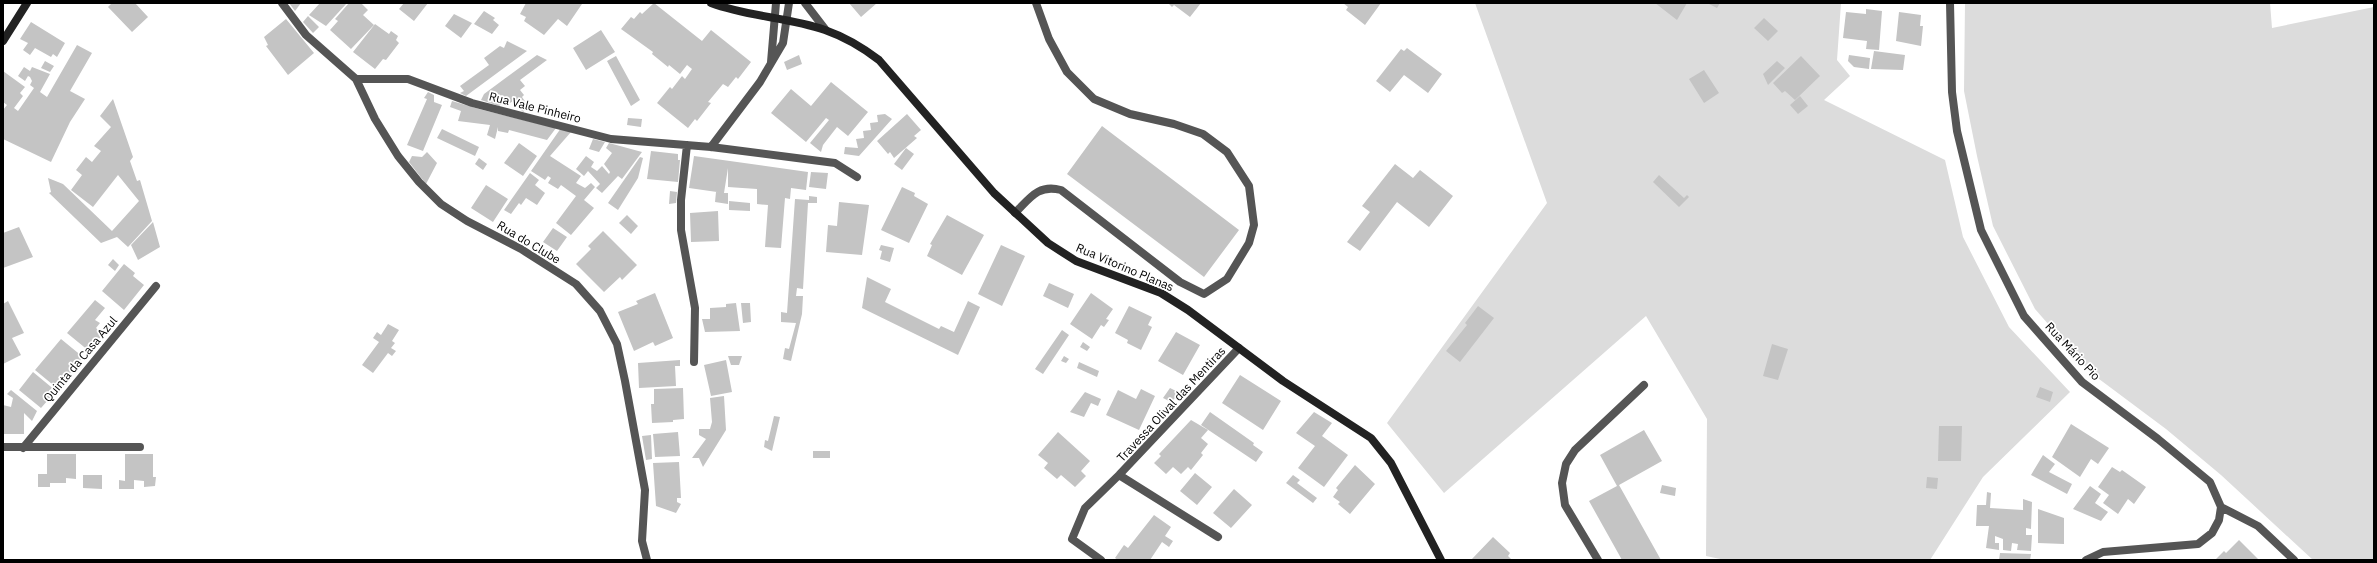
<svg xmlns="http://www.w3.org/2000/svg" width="2377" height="563" font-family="'IBM Plex Sans',sans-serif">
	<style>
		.green { fill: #dcdcdc }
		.building { fill: #c4c4c4 }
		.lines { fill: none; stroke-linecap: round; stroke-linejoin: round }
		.street { stroke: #555; stroke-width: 8 }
		.secondary { stroke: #222; stroke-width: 8 }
		.labels { text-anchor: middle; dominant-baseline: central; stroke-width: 3.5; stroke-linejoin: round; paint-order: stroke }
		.street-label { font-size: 12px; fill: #000; stroke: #fff }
	</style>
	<rect width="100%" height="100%" fill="#fff"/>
	<!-- green -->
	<path class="green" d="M1475,3H1841L1837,60L1850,76L1824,100L1945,160L1963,237L2009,327L2070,392L1983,477L1930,560H1725L1706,556L1707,419L1646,316L1444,493L1387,423L1547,203Z
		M1965,3H2270L2272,28L2374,7V560H2313L2221,475L2166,429L2091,373L2035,309L1993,226L1977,156L1964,91Z"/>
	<!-- building -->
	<path class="building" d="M112,3H135L148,17L132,32L108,7Z
		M289,3H301L295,11Z
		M320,3H347L326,26L309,15Z
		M349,3H361L368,10L363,15L374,25L351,49L330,30L338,21L335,19Z
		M404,3H428L414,21L399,9Z
		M526,3H580L582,4L567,26L558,19L544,35L524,21L526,17L520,14Z
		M654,3L702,41L711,30L751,62L738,79L736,77L728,87L723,84L708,102L711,103L697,121L695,119L688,128L657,103L670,87L672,89L682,76L685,79L692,69L687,65L680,74L669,65L668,67L652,54L653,52L621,29L631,17L634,19L640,12L642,14Z
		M849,3H877L861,17Z
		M1168,3H1201L1190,17L1174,5L1172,7Z
		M1343,3H1381L1365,25L1346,10L1348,7Z
		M1655,3H1687L1677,20Z
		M1707,3H1720L1717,8Z
		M1866,9L1882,11L1879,50L1866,49L1867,41L1843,38L1846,12L1866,14Z
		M484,11L495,18L493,20L499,25L492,34L474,24Z
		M1899,12L1921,15L1920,26H1923L1921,46L1896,41Z
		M454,14L472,23L461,38L445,26Z
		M308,16L319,27L313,33L303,22Z
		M1764,18L1778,31L1768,41L1754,28Z
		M286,19L314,53L288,75L266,46L268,45L264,37Z
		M31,22L65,43L57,57L53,54L51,57L35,48L30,55L23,50L28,43L20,39Z
		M375,24L389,34L391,31L398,36L396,40L399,43L386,60L383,59L375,69L353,52Z
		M601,30L615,52L586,70L573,48Z
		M507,41L527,51L466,96L460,93L464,91L460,86L489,65L484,58L500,46L504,48Z
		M77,45L92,53L70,91L85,99L70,122L51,162L3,139V110L7,105L3,102V71L25,87L20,93L23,96L14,108L18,111L34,88L30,85L32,81L30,77L28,76L25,81L18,76L24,67L30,71L32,67L50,74L40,92L47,97Z
		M1407,48L1442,74L1428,93L1404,75L1390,92L1376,81L1401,49L1404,51Z
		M1874,51L1905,55L1903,70L1871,69Z
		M537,55L547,60L520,80L525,86L520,90L524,95L522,97L529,107L523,112L513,101L510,103L507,100L499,106L481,100L484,94Z
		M799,55L802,64L787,70L784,62Z
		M1849,55L1870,58L1869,69L1854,67L1848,61Z
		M616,56L640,100L631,106L607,61Z
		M1801,56L1820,76L1795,100L1785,91L1782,93L1773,83Z
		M45,61L54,66L50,72L41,68Z
		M1777,61L1785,68L1768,85L1763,74Z
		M1704,70L1719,93L1704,103L1689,79Z
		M831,82L868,112L848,136L837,127L823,145L821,152L810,143L829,120L826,118L806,142L771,113L791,89L811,106Z
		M428,92L434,95V102L442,105L423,151L407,145L427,99L424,98Z
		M1800,96L1808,106L1798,114L1790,105Z
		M113,99L133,157L130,161L137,181L140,180L152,221L128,247L117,237L101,243L49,193L51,192L48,178L63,184L112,231L139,201L118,175L93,207L71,190L82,175L76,170L86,157L92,162L101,151L94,146L111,127L100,116Z
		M452,101L479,109L556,128L547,140L509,130L508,133L498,131V127L495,139L487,135L490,125L458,121L461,111L450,107Z
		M885,114L892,119L859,156L844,154L845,147L858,148L856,139L864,138L863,131L871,130L870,123L878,122L877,115Z
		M907,114L921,130L914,136L917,138L894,158L890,152L888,154L877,141Z
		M628,118L642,119L641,127L627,125Z
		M1102,126L1239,230L1204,277L1067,174Z
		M561,128L571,132L550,156L581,176L576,183L585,188L591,183L595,187L584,200L594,208L571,235L556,223L576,196L561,185L558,189L548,183L551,178L548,176L545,180L531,171Z
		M442,129L479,147L475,156L437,138Z
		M593,139L605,142L599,152L589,149Z
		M519,143L537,156L523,176L504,163Z
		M609,143L642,152L622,179L618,176L602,193L596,188L600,184L588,171L584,176L576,169L586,156L594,162L591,167L597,171L602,166L609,174L610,172L604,164L612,153L606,148Z
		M906,148L914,154L902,170L894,164Z
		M651,151L678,154V160H680L678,182L647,179Z
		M427,152L437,163L426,184L409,162L412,156L422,157Z
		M694,156L808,172L806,190L791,188L790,199L785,198L781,248L765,247L768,205L757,204V189L728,187V168L724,193L689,188Z
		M640,157L643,158L638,178L618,210L608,203Z
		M479,158L487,164L483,170L475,164Z
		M1395,164L1413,178L1420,170L1453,196L1429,227L1397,202L1360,251L1347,242L1370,212L1362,206Z
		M811,172L828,173L826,189L809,187Z
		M530,173L539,180L535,185L545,193L537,205L526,198L521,205L519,203L511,214L504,210Z
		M1659,175L1684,198L1687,195L1689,197L1679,207L1653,182Z
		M486,185L508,199L493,222L471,208Z
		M902,187L915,193L914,196L928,204L909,243L881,230Z
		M670,191L677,192L676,203L669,204Z
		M716,192L728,193V204L715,202Z
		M809,196L817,197V203H808L803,289L797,288L796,296H803L802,314L791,361L783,359L785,348L789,349L796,323L781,322V312L787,313L795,199L809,200Z
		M729,201L750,203V211L729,210Z
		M839,202L869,205L862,255L826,252L828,225L837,226Z
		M718,211L719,241L691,242L690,213Z
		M627,215L638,226L631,234L619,223Z
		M947,215L984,235L962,275L927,256L932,245L930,244Z
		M153,222L160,247L138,260L131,245Z
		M19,227L33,257L3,268V233Z
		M553,228L567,237L557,251L543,242Z
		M603,231L637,265L622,280L620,277L604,292L576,264L591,249L588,246Z
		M881,245L894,248L890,262L880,259L882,251L879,250Z
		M1001,245L1025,256L1002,306L978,294Z
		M113,259L119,265L115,271L108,265Z
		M124,264L135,273L133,276L144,285L124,310L102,291Z
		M867,277L891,289L885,302L939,329L941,326L954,332L968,301L980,307L958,355L862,308Z
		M1049,283L1074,294L1068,308L1043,296Z
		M655,293L673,338L655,346L653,342L634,351L618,312L638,304L636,301Z
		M1091,293L1113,309L1106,319L1109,320L1104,327L1101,325L1092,339L1070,324Z
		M95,300L105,308L95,320L100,323L96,328L103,334L89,351L67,333Z
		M8,301L24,333L12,338L21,355L3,364V304Z
		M736,303L740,331L705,332L702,319H710V308L726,307V304Z
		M741,303H750L751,322L743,323Z
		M1129,306L1152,317L1148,325L1152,327L1141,350L1127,343L1128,340L1115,333Z
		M1478,306L1494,318L1460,362L1446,351L1467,325L1465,323Z
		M388,324L399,330L392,341L395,343L391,348L396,351L392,356L388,353L373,373L362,365L379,342L373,338L377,332L381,335Z
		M1062,330L1069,335L1043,374L1035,369Z
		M1176,332L1200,345L1183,375L1158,361Z
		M61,339L83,357L58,389L35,370Z
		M1083,342L1090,347L1087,351L1080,347Z
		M1772,344L1788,349L1778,380L1763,376Z
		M728,356H742L739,365H731Z
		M1064,356L1069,359L1066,363L1061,361Z
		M680,360V366H675L676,386L639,388L638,363Z
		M726,360L732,392L711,396L704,365Z
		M1079,362L1099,371L1097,377L1077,368Z
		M33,372L56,391L41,408L19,390Z
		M1240,375L1281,401L1263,430L1222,403Z
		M2040,387L2053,392L2050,402L2036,397Z
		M683,388L684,419L673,420V422L652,423L651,404H654V389Z
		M1170,388L1180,393L1171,402L1163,398Z
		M1141,389L1155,396L1139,430L1106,415L1118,390L1136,399Z
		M11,390L37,411L32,421L24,413V434H3V405L11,407L13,398L7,394Z
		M1085,392L1101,399L1098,406L1091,403L1084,417L1070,412Z
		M724,396L726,430L703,467L699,458H692L706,439L699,435V429H710L712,422L710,398Z
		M1210,412L1254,443L1253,445L1263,452L1256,462L1201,425Z
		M1314,412L1332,423L1322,436L1348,455L1324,487L1298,468L1315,446L1296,433Z
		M774,416L780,417L772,451L764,447L765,440L768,441Z
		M1191,420L1208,430L1201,438L1208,444L1201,453L1203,455L1191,470L1188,467L1181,474L1173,467L1166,474L1154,463L1161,456L1159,454Z
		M2071,424L2109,448L2098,464L2091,459L2080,477L2052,457Z
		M1939,426H1962L1961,461H1938Z
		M1644,430L1662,461L1619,485L1661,560H1622L1589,501L1617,486L1600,455Z
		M678,432L680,456L655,457L653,434Z
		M1058,432L1090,461L1081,471L1086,476L1075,487L1061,475L1057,479L1044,468L1048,463L1038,455Z
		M651,435L652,459L646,460L642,436Z
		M813,451H830V458H813Z
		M47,454H76V479L66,478V483H50V487H38V474H47Z
		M125,454H153V477H156L155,486L144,487V481L134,480V489H119V480L125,481Z
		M2043,455L2055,464L2049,472L2072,484L2067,494L2031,475Z
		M679,462L681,498H677V502L681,504L676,513L656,506L653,463Z
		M1355,465L1375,484L1350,514L1338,504L1340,502L1333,497L1338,490L1336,488Z
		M2112,467L2120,472L2122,470L2146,487L2134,504L2128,499L2118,514L2103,503L2109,495L2098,487Z
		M1195,473L1212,487L1197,505L1180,491Z
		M83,475H102V489L83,488Z
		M1293,475L1300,480L1297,483L1317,498L1313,503L1286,483Z
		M1927,477L1938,478L1937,489L1926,488Z
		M1662,485L1676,488L1675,496L1660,493Z
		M2090,486L2101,494L2095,503L2108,512L2101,521L2073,509Z
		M1234,489L1252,505L1231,528L1213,513Z
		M1987,492L1991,493L1990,508L2023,510V499L2032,502L2031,529L2026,528V535H2032L2031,551L2017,550L2018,544L2012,543L2011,551L2003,550V539L1995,536V543H1999V550L1986,548L1989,526H1976L1977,505H1986Z
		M2038,509L2064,518V544L2038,543Z
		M1154,515L1171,527L1165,536L1173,541L1169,547L1162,542L1150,560H1118L1115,558L1124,545L1128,548Z
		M1493,537L1510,553L1508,556L1512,560H1471Z
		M2239,540L2259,560H2215L2224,551L2226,553Z
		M2000,553L2031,554L2030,560H1999Z"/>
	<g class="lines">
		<!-- street -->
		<path class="street" d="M282,3L306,35L356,79L375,119L398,156L419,182L441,204L467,221L521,249L576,284L600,311L617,344L625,381L645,490L642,541L647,560
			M805,3L825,29
			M1950,3L1952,92L1957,131L1981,230L2024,316L2082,382L2158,439L2210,482L2221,507L2219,520L2212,533L2198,544L2103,552L2086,560
			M771,62L776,3
			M356,79H408L472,103L611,139L711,147L835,163L857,177
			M687,145L681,200V230L695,308L694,362
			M711,147L760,82L783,43L789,3
			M1015,213C1030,198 1038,184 1061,190L1180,282L1204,294L1227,279L1249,243L1254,225L1249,186L1227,152L1203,134L1174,124L1130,114L1094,99L1067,72L1049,39L1036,3
			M3,447H140
			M23,448L156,286
			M1119,475L1218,537
			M2221,507L2258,526L2294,560
			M1101,560L1072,539L1085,508L1119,475L1239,348
			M1598,560L1565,505L1562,483L1566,464L1575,450L1644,385"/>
		<!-- secondary -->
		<path class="secondary" d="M711,3C748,17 788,17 825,30C845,37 862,47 879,60L994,193L1048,243L1076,261L1161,293L1188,310L1283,381L1371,438L1391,463L1441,560
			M3,41L27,3"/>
	</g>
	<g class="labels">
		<!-- street labels -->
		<g class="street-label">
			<text transform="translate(535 107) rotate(14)">Rua Vale Pinheiro</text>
			<text transform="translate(529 242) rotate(31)">Rua do Clube</text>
			<text transform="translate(1125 267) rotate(23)">Rua Vitorino Planas</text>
			<text transform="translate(2073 351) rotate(47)">Rua Mário Pio</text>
			<text transform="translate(80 359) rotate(-50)">Quinta da Casa Azul</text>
			<text transform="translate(1171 404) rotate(-47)">Travessa Olival das Mentiras</text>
		</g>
	</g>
	<!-- border -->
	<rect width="2377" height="563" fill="none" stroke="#000000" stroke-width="8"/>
</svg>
